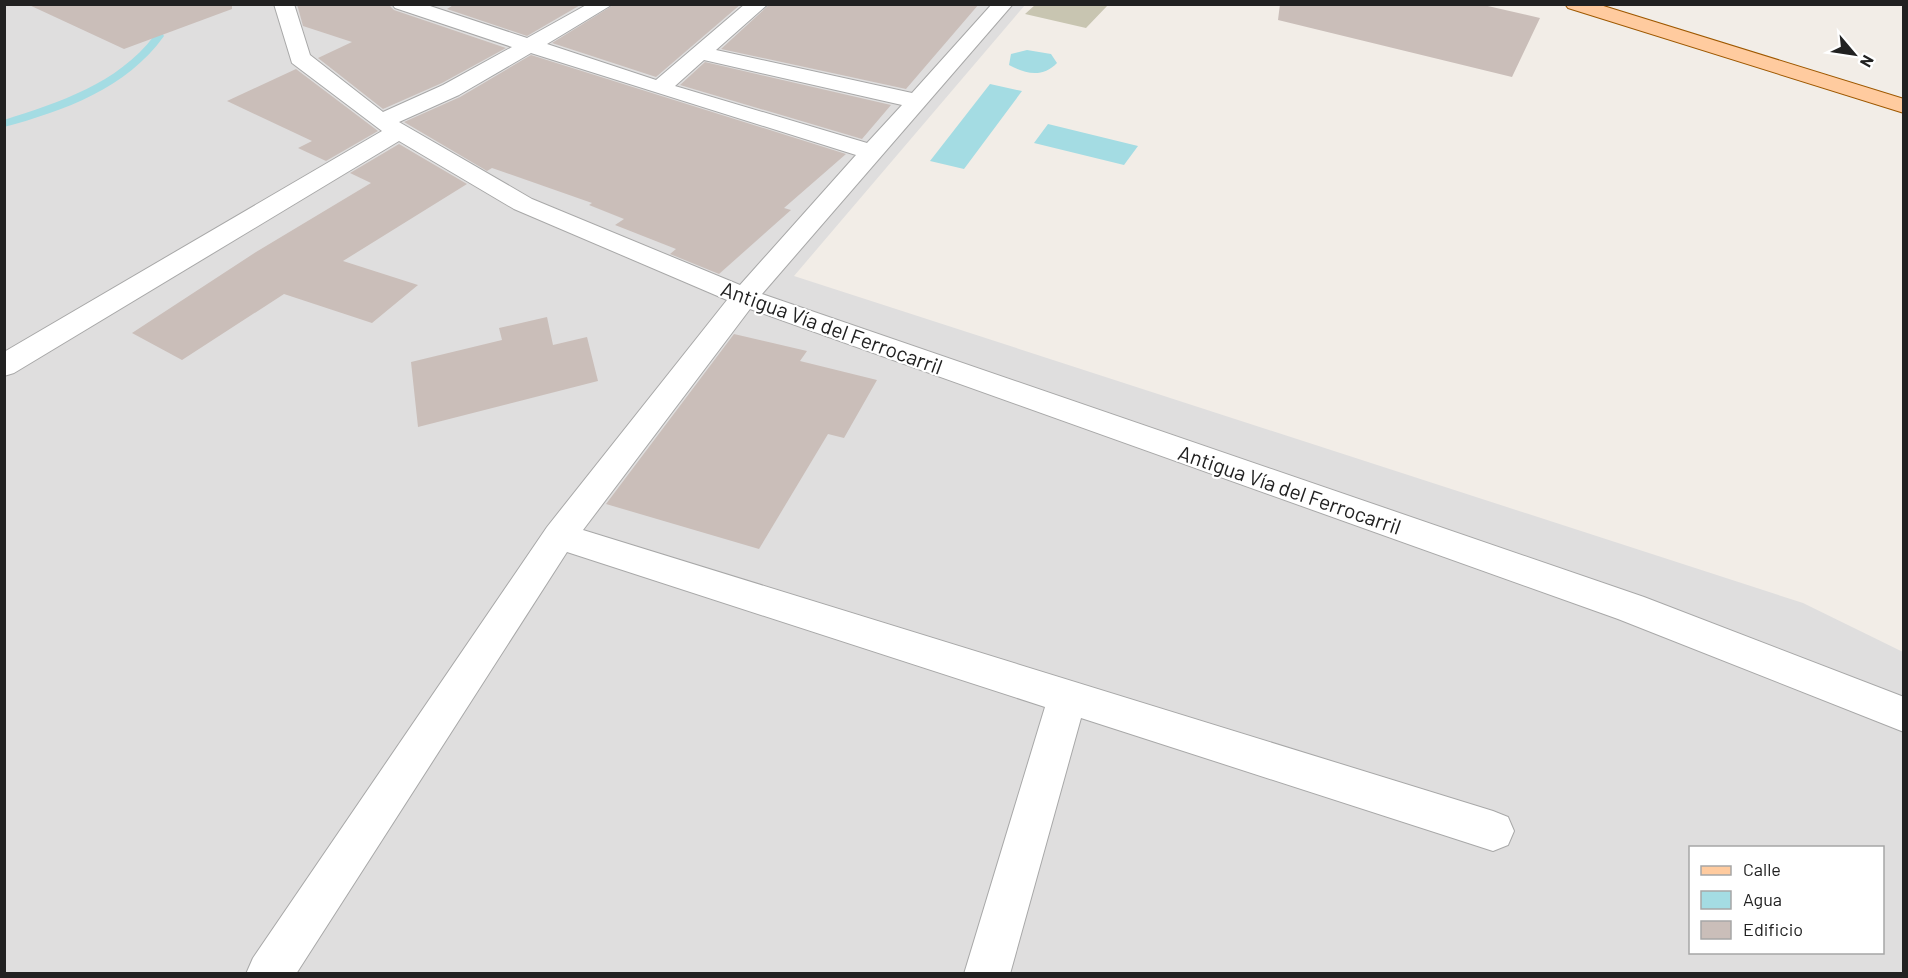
<svg xmlns="http://www.w3.org/2000/svg" width="1908" height="978" font-family="Barlow,sans-serif">
	<style>
		.residential { fill: #dfdede; fill-rule: evenodd }
		.construction { fill: #c8c5b1 }
		.water { fill: #a4dce3 }
		.lines { fill: none; stroke-linecap: round; stroke-linejoin: round }
		.stream { fill: #a4dce3; fill-rule: evenodd }
		.building { fill: #cabeb9 }
		.minor-casing { stroke: #a8a8a8; stroke-width: 2 }
		.major-casing { stroke: #9e5800; stroke-width: 2 }
		.minor { fill: #fff; fill-rule: evenodd }
		.major { fill: #ffcb9f; fill-rule: evenodd }
		.labels { text-anchor: middle; dominant-baseline: central; stroke-width: 4.5; stroke-linejoin: round; paint-order: stroke }
		.street-label { font-size: 21px; fill: #212121; stroke: #fff }
	</style>
	<rect width="100%" height="100%" fill="#f2ede7"/>
	<!-- residential -->
	<path class="residential" d="M5,5H1025L794,276L1803,603L1903,652V973L5,974ZM1690,848H1882V952H1690Z"/>
	<!-- construction -->
	<path class="construction" d="M1035,5V4L1108,5L1086,28L1025,14Z"/>
	<!-- water -->
	<path class="water" d="M1027,50L1051,54L1057,63C1043,78 1025,74 1009,65L1011,54Z
		M990,84L1022,91L964,169L930,161Z
		M1048,124L1138,146L1124,165L1034,143Z"/>
	<g class="lines">
		<!-- stream -->
		<path class="stream" d="M155,17L160,20L157,24L164,36C127,88 64,111 4,127V120C60,102 117,84 154,36L147,24Z"/>
	</g>
	<!-- building -->
	<path class="building" d="M27,4H232V9L124,49Z
		M297,4H388L394,10L506,48L442,83L383,109L318,58L352,42L303,26Z
		M455,4H582L527,36L447,9Z
		M615,4H741L656,77L552,43Z
		M770,4H979L906,89L721,49Z
		M1280,4H1479L1540,18L1512,77L1278,20Z
		M531,55L846,154L784,208L791,210L719,274L670,254L676,249L615,225L624,219L589,205L592,203L492,168L487,171L404,122L460,97Z
		M705,62L891,105L862,139L680,85Z
		M296,69L378,131L326,161L298,148L312,141L227,101Z
		M399,144L467,184L343,261L418,285L372,323L284,294L182,360L132,333L256,252L371,183L350,173Z
		M547,317L553,345L587,337L598,381L418,427L411,362L502,340L499,328Z
		M734,334L807,351L800,361L877,380L844,438L828,434L759,549L606,504Z"/>
	<g class="lines">
		<defs>
			<path id="minor" d="M274,4H294L310,55L383,112L443,85L512,47L395,8L392,4H424L527,38L588,4H613L547,44L656,80L745,4H768L716,50L912,93L992,4H1013L762,294L1644,597L1904,697V732L1618,619L750,309L583,530L1493,811L1508,817L1514,831L1508,845L1493,851L1081,718L1010,974H964L1045,707L567,552L296,974H246L253,958L547,527L727,300L514,209L399,141L14,373L4,376V352L382,131L292,63ZM531,53L856,155L740,285L532,199L399,122L459,95ZM704,60L902,105L867,143L675,86Z"/>
			<path id="major" d="M1565,4H1597L1904,99V113L1568,8Z"/>
		</defs>
		<!-- minor casing -->
		<use href="#minor" class="minor-casing"/>
		<!-- major casing -->
		<use href="#major" class="major-casing"/>
		<!-- minor -->
		<use href="#minor" class="minor"/>
		<!-- major -->
		<use href="#major" class="major"/>
	</g>
	<g class="labels">
		<!-- street labels -->
		<g class="street-label">
			<text transform="translate(832 327) rotate(20)">Antigua Vía del Ferrocarril</text>
			<text transform="translate(1290 489) rotate(19)">Antigua Vía del Ferrocarril</text>
		</g>
	</g>
	<!-- border -->
	<rect width="1908" height="978" fill="none" stroke="#212121" stroke-width="12"/>
	<!-- legend -->
	<rect x="1689" y="846" width="195" height="108" fill="#ffffff" stroke="#a6a6a6" stroke-width="1.5"/>
	<rect x="1701" y="866" width="30" height="9" fill="#ffcb9f" stroke="#a6a6a6" stroke-width="1.5"/>
	<text x="1743" y="876" font-size="18" fill="#212121">Calle</text>
	<rect x="1701" y="891" width="30" height="18" fill="#a4dce3" stroke="#a6a6a6" stroke-width="1.5"/>
	<text x="1743" y="906" font-size="18" fill="#212121">Agua</text>
	<rect x="1701" y="921" width="30" height="18" fill="#cabeb9" stroke="#a6a6a6" stroke-width="1.5"/>
	<text x="1743" y="936" font-size="18" fill="#212121">Edificio</text>
	<!-- north arrow -->
	<g transform="translate(1854 54) rotate(119)" stroke="#ffffff" stroke-width="4.5" paint-order="stroke">
	<path d="M0-4.5L10 22L0 15L-10 22Z" fill="#212121"/>
	<text y="-9" font-size="16" font-weight="bold" text-anchor="middle" fill="#212121">N</text>
	</g>
</svg>
